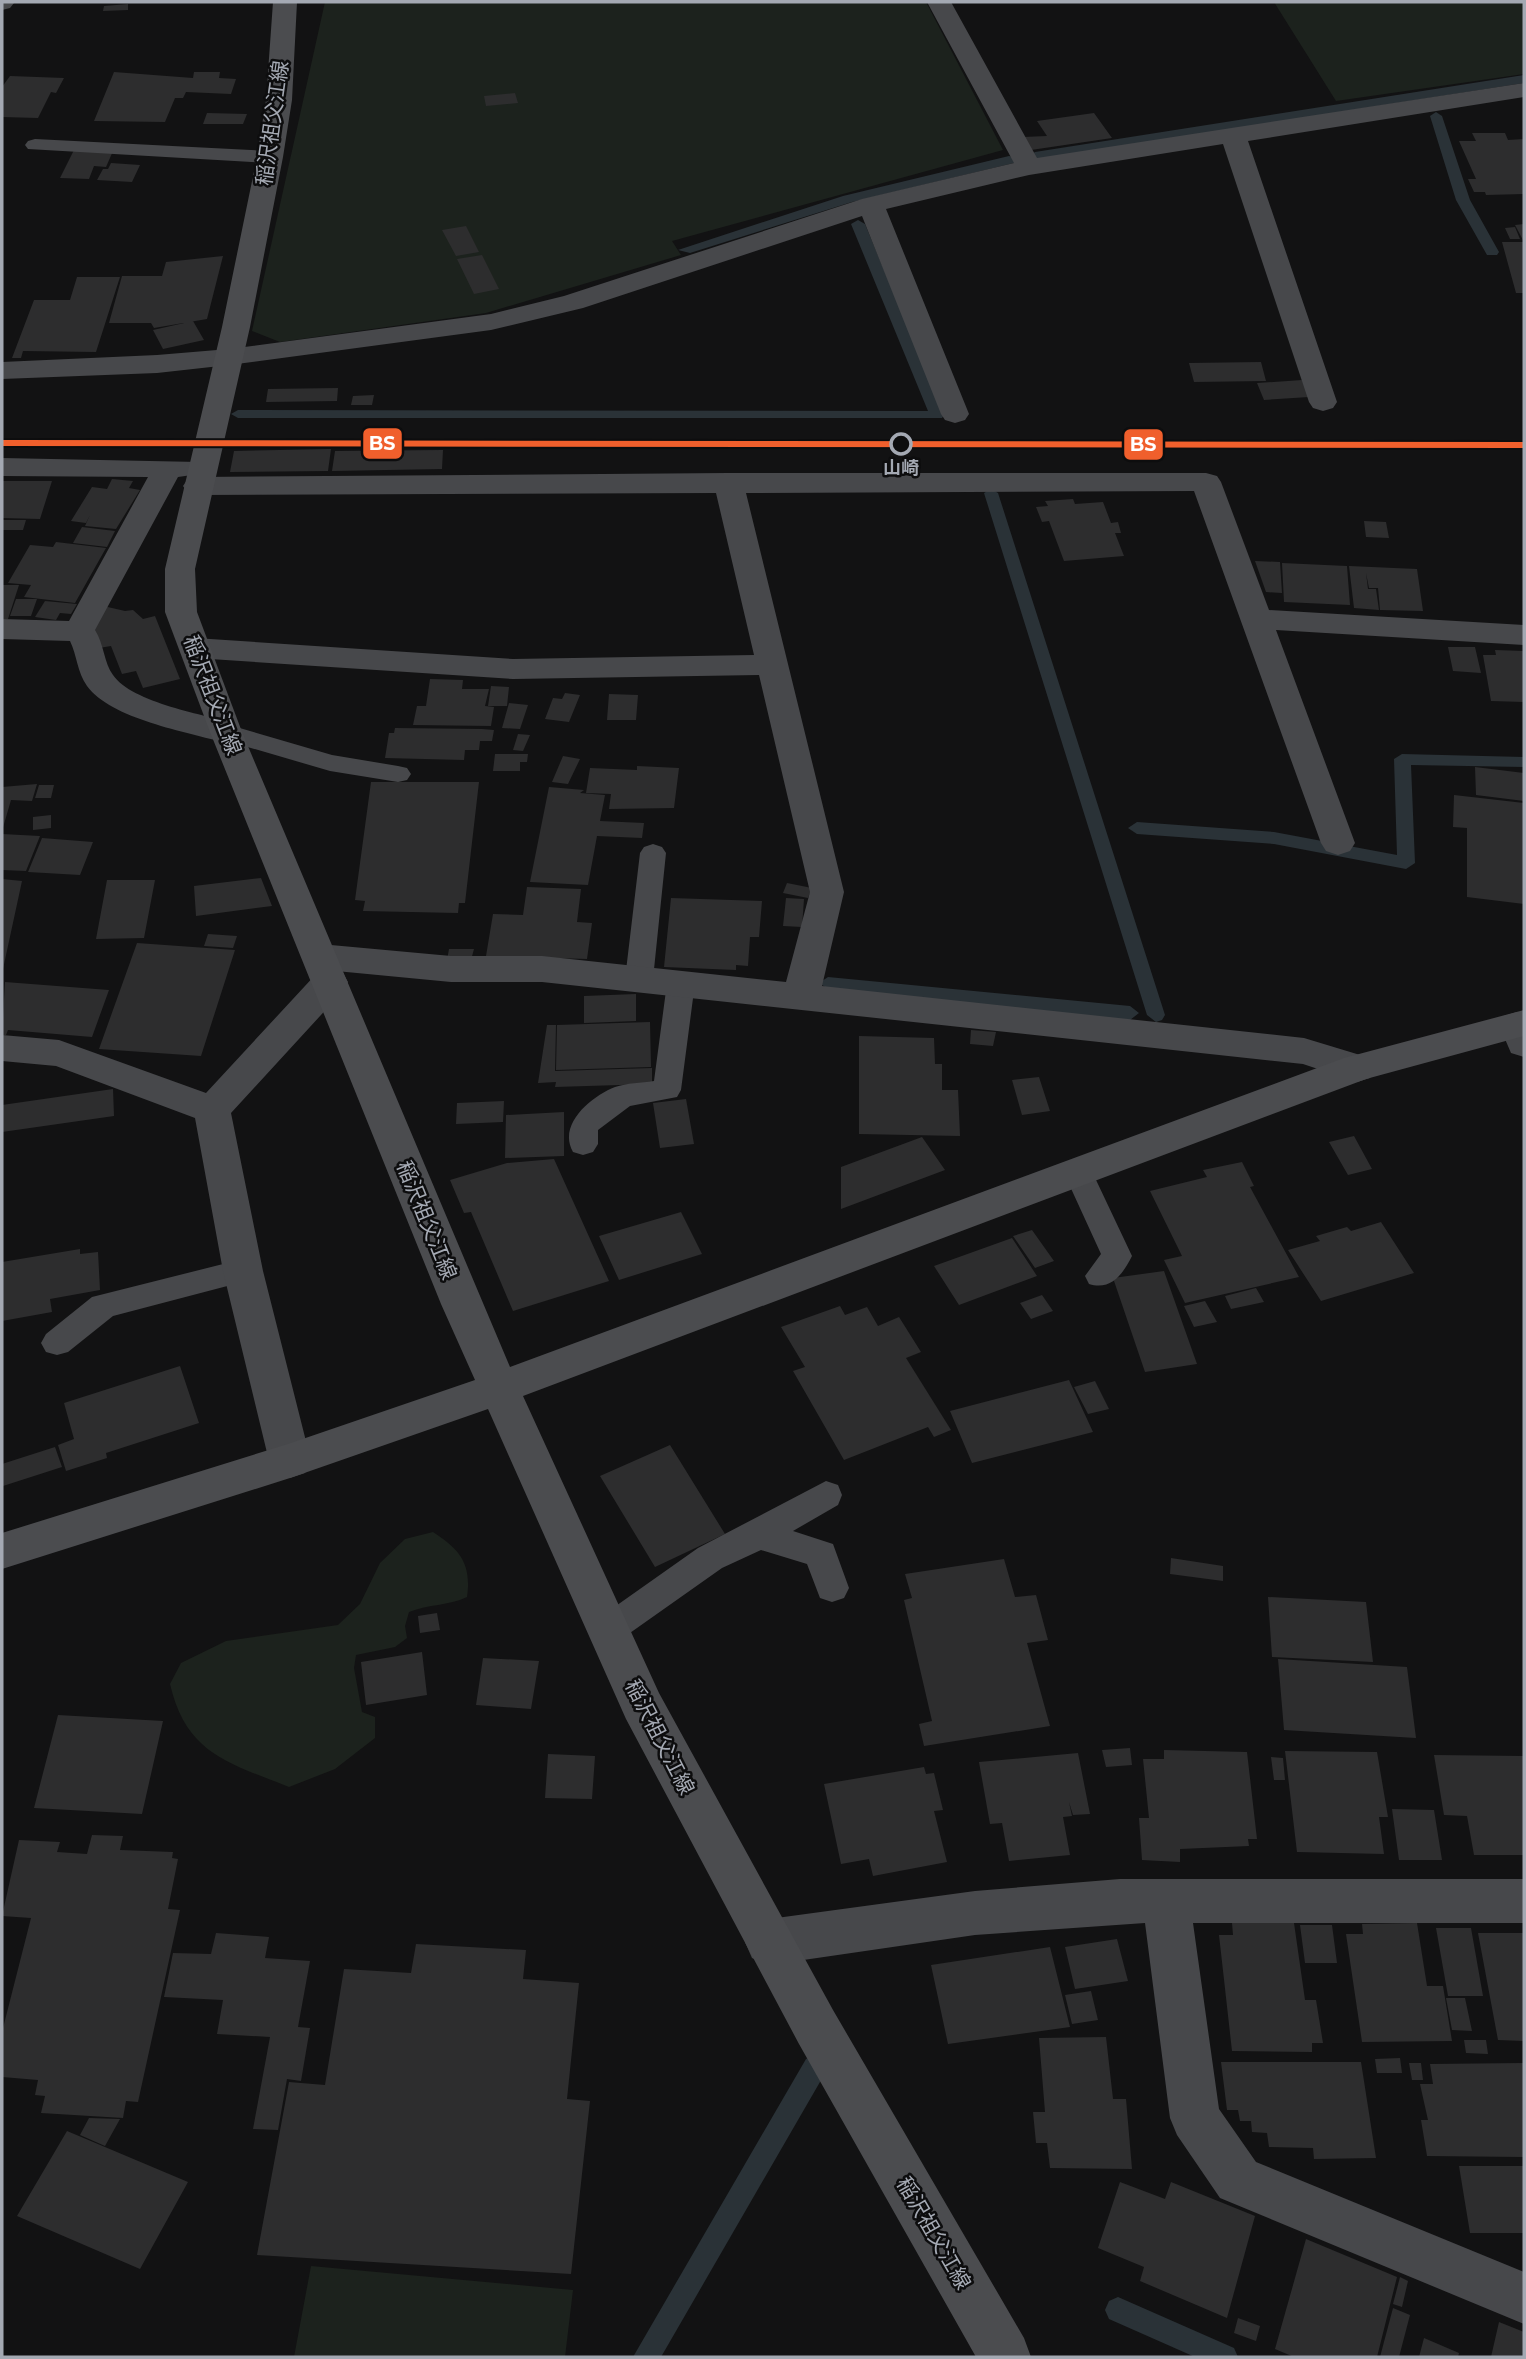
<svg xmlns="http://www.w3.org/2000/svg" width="1526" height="2359" font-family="Montserrat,'Noto Sans JP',sans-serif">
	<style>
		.green { fill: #1c221d }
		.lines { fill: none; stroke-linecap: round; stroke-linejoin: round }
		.stream { fill: #2a3237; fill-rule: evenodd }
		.building { fill: #2d2d2e }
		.lane { fill: #47484b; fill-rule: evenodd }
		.street { fill: #47484b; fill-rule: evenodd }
		.secondary { fill: #4b4c4f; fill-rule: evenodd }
		.rail-1-casing { stroke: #0d0d0e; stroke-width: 10 }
		.rail-1 { stroke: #f05f2c; stroke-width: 6 }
		.stop-dot { fill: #0d0d0e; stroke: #a4a9b3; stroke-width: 3.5 }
		.labels { text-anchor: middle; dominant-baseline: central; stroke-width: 5; stroke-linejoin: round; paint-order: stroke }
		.far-stop-label { font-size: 18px; font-weight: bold; fill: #a4a9b3; stroke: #0d0d0e }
		.street-label { font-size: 21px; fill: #a4a9b3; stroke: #0d0d0e }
		.line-badge { stroke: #0d0d0e; stroke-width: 2.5 }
		.badge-label { font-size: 19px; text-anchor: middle; font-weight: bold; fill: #fff }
	</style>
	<rect width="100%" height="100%" fill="#121213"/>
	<!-- green -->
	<path class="green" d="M325,2H926L1003,150L672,241L681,255L486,313L280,342L252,331Z
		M1274,2H1524V74L1336,101Z
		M433,1532C459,1549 472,1563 467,1597C448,1606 429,1604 409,1612L405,1626L407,1638L395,1647L356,1655L354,1668L362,1712L375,1717V1738L335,1769L289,1787C229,1763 186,1754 170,1684L181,1663L226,1641L338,1625L360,1604L380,1563L405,1539Z
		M311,2266L573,2290L565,2357H294Z"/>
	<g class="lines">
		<!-- stream -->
		<path class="stream" d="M1524,75V83L1035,160L1029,156L1035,152Z
			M1436,112L1442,116L1470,200L1499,252L1497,255H1487L1456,200L1430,116Z
			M1009,156L1014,157V163L852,202L690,253L678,250L843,196Z
			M858,220L865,224L944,415L942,418H238L231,414L238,410L928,411L851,224Z
			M991,489L998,493L1165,1015L1162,1020L1156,1022L1147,1015L984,493Z
			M1402,754L1524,757V767L1411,765L1415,863L1406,869L1274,844L1137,834L1128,828L1137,822L1274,832L1397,855L1394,759Z
			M828,977L1130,1006L1139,1013L1130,1020L828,989L819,983Z
			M815,2055L824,2059L827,2067L824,2075L661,2357H633L806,2059Z
			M1118,2297L1234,2348L1238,2357H1195L1109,2319L1105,2310L1109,2301Z"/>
	</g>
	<!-- building -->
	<path class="building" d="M128,4V10L103,11L104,6Z
		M114,72L193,78L194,72H220L219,78L236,79L231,94L186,92L183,98H175L165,122L94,121Z
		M10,76L64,78L56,93L51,92L38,118L2,117V87Z
		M515,93L518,103L486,106L484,96Z
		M207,113L247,114L243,124H203Z
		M1094,113L1112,138L1031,150L1023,137L1047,136L1037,121Z
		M1472,133H1505L1508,140L1524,139V194L1486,195L1485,192H1474L1468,179H1476L1459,141H1476Z
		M74,150L113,151L106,167L94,166L89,179L60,178Z
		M111,163L140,165L132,182L97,180L103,169H108Z
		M1524,224V293H1516L1502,242H1524L1515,225Z
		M466,226L479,252L456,256L442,230Z
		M1515,227L1520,239H1510L1505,228Z
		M482,255L499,289L474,294L457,259Z
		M223,256L207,319L154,328L151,323H109L122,276H162L166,262Z
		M77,277H120L96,352L23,351L21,358H12L34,300H70Z
		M193,321L204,340L163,349L153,330Z
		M1261,362L1266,381L1194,382L1189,363Z
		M1302,380L1309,397L1264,400L1257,383Z
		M338,388L337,401L266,402L268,389Z
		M374,395L372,405H351L353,396Z
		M331,449L328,471L230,472L234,451Z
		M443,450L442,469L332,471L335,451Z
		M112,479L133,481L129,488L140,490L116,529L85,526L90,515L86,523L71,521L92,487L107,489Z
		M2,481H52L40,519L2,518Z
		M1073,499L1075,504L1103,502L1111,523L1118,522L1121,533H1115L1124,556L1064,561L1049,521L1042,522L1036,507L1048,506L1045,501Z
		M2,520H26L23,530H2Z
		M1364,521L1386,522L1389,538L1366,537Z
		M82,527L115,531L107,547L73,543Z
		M56,542L106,548L75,603L24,597L31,585L8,583L30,545L53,547Z
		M1255,561L1280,562L1282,593L1266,592Z
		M1282,563L1347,566L1350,605L1284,602Z
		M1349,566L1417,569L1423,611L1380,610L1378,588H1369L1366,573L1368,589H1376L1379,610L1354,608Z
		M2,585H19L8,619H2Z
		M16,599H37L31,616H10Z
		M45,601L77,604L71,614L60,613L56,620L35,617Z
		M99,605L125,611L133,610L143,619L155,616L180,679L143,688L136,671L122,674L111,646L99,648L89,623Z
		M1448,647H1475L1481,673L1453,671Z
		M1495,650L1524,651V702L1491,701L1483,655H1496Z
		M430,679L463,680L462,689H489L485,706L494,707L491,726L413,725L417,706H426Z
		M491,686L509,687L507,706H488Z
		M565,693L580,695L569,722L545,719L553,698L562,699Z
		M609,694L638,695L636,720H607Z
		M509,703L528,705L520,729L502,728Z
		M395,728L482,729L494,730L492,741H480L479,750H465L464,760L385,758L389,733H394Z
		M518,734L530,735L523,751L513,750Z
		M495,754H528L527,762H520V771H493Z
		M563,756L580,759L568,784L552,782Z
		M637,766L679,768L674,808L609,809L611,794L586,793L590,768L637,770Z
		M1475,767L1524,773V801L1476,795Z
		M371,782H479L465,903H459L458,913L363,911L365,901L355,900Z
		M37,784L32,801L11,800L2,831V787Z
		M39,785H54L51,798H35Z
		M549,787L584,790L580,793L605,795L600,821L644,823L642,838L597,836L588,885L530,882Z
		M1454,795L1524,803V904L1467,897V828L1453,827Z
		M51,815V828L33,830V817Z
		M2,834L40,836L26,871L2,870Z
		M42,838L93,842L80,875L28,872Z
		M261,878L272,906L196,916L194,886Z
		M2,879L22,881L3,969H2Z
		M107,880H155L144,938L96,939Z
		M787,883L812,888L808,898L783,893Z
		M527,887L581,889L577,922L592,923L587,959L486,956L493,914L523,915Z
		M671,898L762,901L759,937H750L748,966L736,965V970L664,967Z
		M786,898L804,899L802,927L783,926Z
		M208,934L237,936L233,948L204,946Z
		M137,943L235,950L201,1056L99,1049Z
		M449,949H474L471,960H447Z
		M5,982L109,990L92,1037L8,1030L6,1035H2Z
		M636,994V1021L584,1023V996Z
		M650,1022L651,1067L556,1070L557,1025Z
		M547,1025H556L555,1071L652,1068V1084L555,1087L556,1082L538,1083Z
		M971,1030L996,1032L993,1046L970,1044Z
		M859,1036L934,1038L935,1064H942V1090H958L960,1136L859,1134Z
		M1039,1077L1050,1111L1022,1115L1012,1080Z
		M113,1089L114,1116L2,1132V1105Z
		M686,1099L694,1144L660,1148L653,1103Z
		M504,1101L503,1122L456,1124L457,1103Z
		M564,1112V1156L505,1158L506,1115Z
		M1354,1136L1372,1169L1348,1175L1329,1142Z
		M922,1137L945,1170L841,1209V1167Z
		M554,1159L609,1281L513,1311L471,1212L464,1213L450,1180L507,1163Z
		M1242,1162L1254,1186L1250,1187L1299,1277L1185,1303L1164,1260L1182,1256L1150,1191L1207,1177L1203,1170Z
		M681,1212L702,1254L619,1280L599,1236Z
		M1381,1222L1414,1273L1321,1301L1288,1250L1320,1241L1316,1236L1347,1227L1351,1231Z
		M1032,1230L1054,1261L1035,1268L1013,1236Z
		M1012,1238L1037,1276L959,1305L934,1266Z
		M80,1249V1254L98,1252L100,1290L50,1299L52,1312L2,1321V1262Z
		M1164,1271L1197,1364L1145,1372L1113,1278Z
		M1256,1288L1264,1302L1231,1309L1225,1296Z
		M1042,1295L1053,1311L1031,1319L1020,1303Z
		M1205,1301L1217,1322L1194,1327L1184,1306Z
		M840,1306L845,1315L867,1307L878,1326L899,1317L921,1352L906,1358L951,1430L934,1437L928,1427L844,1460L793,1371L805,1367L781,1327Z
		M180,1366L199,1423L106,1453L107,1458L66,1471L58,1445L74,1439L64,1403Z
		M1069,1380L1093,1432L972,1463L950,1411Z
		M1095,1381L1109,1409L1088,1414L1074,1387Z
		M670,1445L725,1534L655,1567L600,1476Z
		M55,1447L62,1467L3,1486L2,1464Z
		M1171,1558L1223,1566V1581L1170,1574Z
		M1004,1559L1015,1597L1036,1595L1048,1640L1027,1643L1050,1726L924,1746L919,1724L932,1721L904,1600L912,1598L905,1574Z
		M1268,1597L1366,1602L1373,1662L1272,1657Z
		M437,1613L440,1630L420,1633L418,1616Z
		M422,1652L427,1695L366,1705L361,1662Z
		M483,1658L539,1661L531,1709L476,1705Z
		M1278,1659L1407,1667L1416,1738L1284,1730Z
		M58,1715L163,1721L142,1814L34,1808Z
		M1130,1748L1132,1765L1106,1767L1102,1750Z
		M1164,1750L1247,1752L1257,1839H1248L1249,1846L1180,1849V1862L1142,1860L1139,1818H1149L1143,1759H1164Z
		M1285,1751L1377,1752L1388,1817H1379L1384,1854L1297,1852Z
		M1078,1753L1090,1814L1073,1815L1069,1802L1072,1816L1063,1817L1070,1855L1009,1861L1002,1823L990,1824L979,1762Z
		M548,1754L595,1756L592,1799L545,1798Z
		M1434,1755L1524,1756V1855H1474L1467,1816L1444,1815Z
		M1271,1757L1283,1758L1285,1780H1274Z
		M924,1767L926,1774L934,1773L943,1810L934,1811L947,1862L873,1876L869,1859L841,1864L824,1784Z
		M1392,1809L1434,1810L1442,1860H1399Z
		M92,1835L123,1836L120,1850L173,1852L172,1858L178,1859L168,1909L180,1910L138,2102L126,2101L123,2118L41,2113L45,2096L35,2095L38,2080L2,2077V2032L31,1918L2,1916L19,1840L60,1842L57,1852L87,1854Z
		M1232,1923H1294L1305,2000H1316L1323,2043H1312V2052L1232,2051L1219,1935H1233Z
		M1417,1923L1427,1986H1443L1452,2041L1362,2042L1346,1934H1363L1362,1924Z
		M1300,1925H1332L1337,1963H1305Z
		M1436,1928H1471L1483,1996H1448Z
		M216,1933L269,1937L265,1958L310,1961L298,2027L310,2028L301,2081L287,2079L278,2130L253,2129L270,2037L217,2034L223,2000L164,1997L173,1953L211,1954Z
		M1478,1933H1524V2041L1498,2040Z
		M1117,1939L1128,1981L1075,1989L1065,1947Z
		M416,1944L526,1950L523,1979L579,1983L567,2099L590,2101L571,2274L257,2255L289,2082L325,2085L344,1969L411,1973Z
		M1050,1947L1070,2027L948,2044L931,1965Z
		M1091,1991L1098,2020L1072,2024L1065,1995Z
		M1446,1998H1465L1472,2031L1452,2030Z
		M1106,2037L1113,2099H1126L1132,2169L1050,2168L1047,2143H1036L1033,2112H1045L1039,2038Z
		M1464,2040H1486L1488,2054L1466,2053Z
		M1400,2058L1402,2073H1377L1375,2059Z
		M1221,2062H1361L1376,2158L1314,2159L1313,2148L1269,2147L1267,2133L1252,2132L1251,2121H1240L1238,2110H1227Z
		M1409,2063H1421L1423,2080H1412Z
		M1524,2063V2157L1427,2156L1421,2120H1428L1420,2084H1433L1430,2064Z
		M89,2118L120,2119L105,2146L80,2135Z
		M67,2131L188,2182L140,2269L17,2216Z
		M1459,2166H1524V2233H1470Z
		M1120,2182L1165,2199L1171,2182L1255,2216L1227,2318L1140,2281L1144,2267L1098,2248Z
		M1306,2239L1397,2277L1377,2357H1294L1275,2349Z
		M1400,2277L1408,2281L1402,2307L1393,2304Z
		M1393,2308L1410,2315L1399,2357H1380Z
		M1238,2318L1260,2326L1256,2341L1234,2333Z
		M1499,2322L1524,2332V2357H1491Z
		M1424,2338L1459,2353L1458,2357H1419Z"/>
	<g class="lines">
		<!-- lane -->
		<path class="lane" d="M35,139L270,151L280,157L270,163L28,149L25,145L28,141Z
			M226,724L332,755L398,766L407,768L411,774L407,780L398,782L330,771L217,738L213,732L217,726Z
			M653,844L662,847L666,853L653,979L649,986L639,989L629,986L625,979L640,853L644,847Z
			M681,973L691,976L695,983L681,1090L677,1097L630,1106L598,1130V1144L593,1152L583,1155L573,1152C557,1124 592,1096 615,1087C627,1083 641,1083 654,1081L667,983L671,976Z
			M1078,1160L1088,1163L1132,1256C1123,1274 1111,1291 1089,1284L1085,1276L1101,1254L1063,1171L1068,1163Z
			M243,1259L254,1263L258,1271L254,1279L113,1316L68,1352L57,1355L46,1352L41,1343L46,1334L92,1297Z
			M826,1481L838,1485L842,1495L838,1505L793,1531L833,1544L849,1588L844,1598L832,1602L820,1598L807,1564L761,1550L722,1568L620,1640L608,1645L596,1640L591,1630L596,1620L698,1548Z"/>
		<!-- street -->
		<path class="street" d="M2,2H14V3L10,8L2,10Z
			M927,2H951L1037,158L1524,83V97L1248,141L1337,402L1333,408L1323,411L1313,408L1309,402L1223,144L1029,175L886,209L969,414L965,420L955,423L945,420L941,414L862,216L583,308L491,330L229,365L157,373L2,379V362L157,355L229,349L491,314L564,296L862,199L1014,163Z
			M2,458L199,462L204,468L199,474L178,477L95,630C104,644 104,663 113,675C132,703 206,715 238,724L242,732L238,740L226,743C187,732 111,719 87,686C77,672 77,655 70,641L2,639V619L69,621L148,477L2,476Z
			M728,473H1206L1217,476L1221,482L1269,610L1524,625V645L1276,630L1355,843L1350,851L1338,855L1326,851L1321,843L1194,491L746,493L844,892L822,986L1304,1038L1370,1058L1376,1068L1370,1078L1357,1082L1303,1064L542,982H451L336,971L343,973L348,982L343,991L231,1113L263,1271L311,1461L305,1473L290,1478L275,1473L269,1461L223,1271L195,1118L56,1066L2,1061V1035L59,1040L206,1093L317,973L327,970L307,966L302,957L307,948L320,944L451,956H542L786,982L810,892L759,675L513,679L195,658L184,655L179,648L184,641L195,638L513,659L754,655L716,493L198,495L187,492L183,486L187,480L198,477Z
			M1517,1012L1524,1014V1057L1511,1053L1499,1025L1504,1016Z
			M1120,1879H1524V1923H1193L1219,2109L1256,2162L1524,2272V2324L1220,2198L1177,2135L1170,2118L1145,1923L975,1935L769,1965L752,1958L745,1942L752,1926L769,1919L975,1891Z"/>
		<!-- secondary -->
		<path class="secondary" d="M273,2H297L292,100L283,157L250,327L195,569L197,612L242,732L510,1367L1344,1058L1524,1010V1036L1366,1079L523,1396L659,1693L833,2010L1024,2338L1031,2357H976L799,2044L626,1719L488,1409L290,1478L2,1569V1533L288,1444L475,1380L441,1304L210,732L165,612V569L222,327L257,157L266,100Z"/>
		<defs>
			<path id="rail-1" d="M2,443L1524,445"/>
		</defs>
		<!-- rail-1 casing -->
		<use href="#rail-1" class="rail-1-casing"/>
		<!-- rail-1 -->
		<use href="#rail-1" class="rail-1"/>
	</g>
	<!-- markers -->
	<circle class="stop-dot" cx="901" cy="444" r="10"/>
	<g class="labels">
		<!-- far-stop labels -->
		<g class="far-stop-label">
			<text x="901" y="468">山崎</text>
		</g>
		<!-- street labels -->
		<g class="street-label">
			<text transform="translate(272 123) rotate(-82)">稲沢祖父江線</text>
			<text transform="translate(213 695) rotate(69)">稲沢祖父江線</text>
			<text transform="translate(427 1220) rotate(68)">稲沢祖父江線</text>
			<text transform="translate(660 1737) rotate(63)">稲沢祖父江線</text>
			<text transform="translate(934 2233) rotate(60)">稲沢祖父江線</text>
		</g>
	</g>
	<g class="line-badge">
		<rect x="362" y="427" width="41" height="33" rx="7" fill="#f05f2c"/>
		<rect x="1123" y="428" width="41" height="33" rx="7" fill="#f05f2c"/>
	</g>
	<g class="badge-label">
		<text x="382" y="450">BS</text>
		<text x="1143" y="451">BS</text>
	</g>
	<!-- border -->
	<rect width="1526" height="2359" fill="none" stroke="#a4a9b3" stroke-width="7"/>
</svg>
